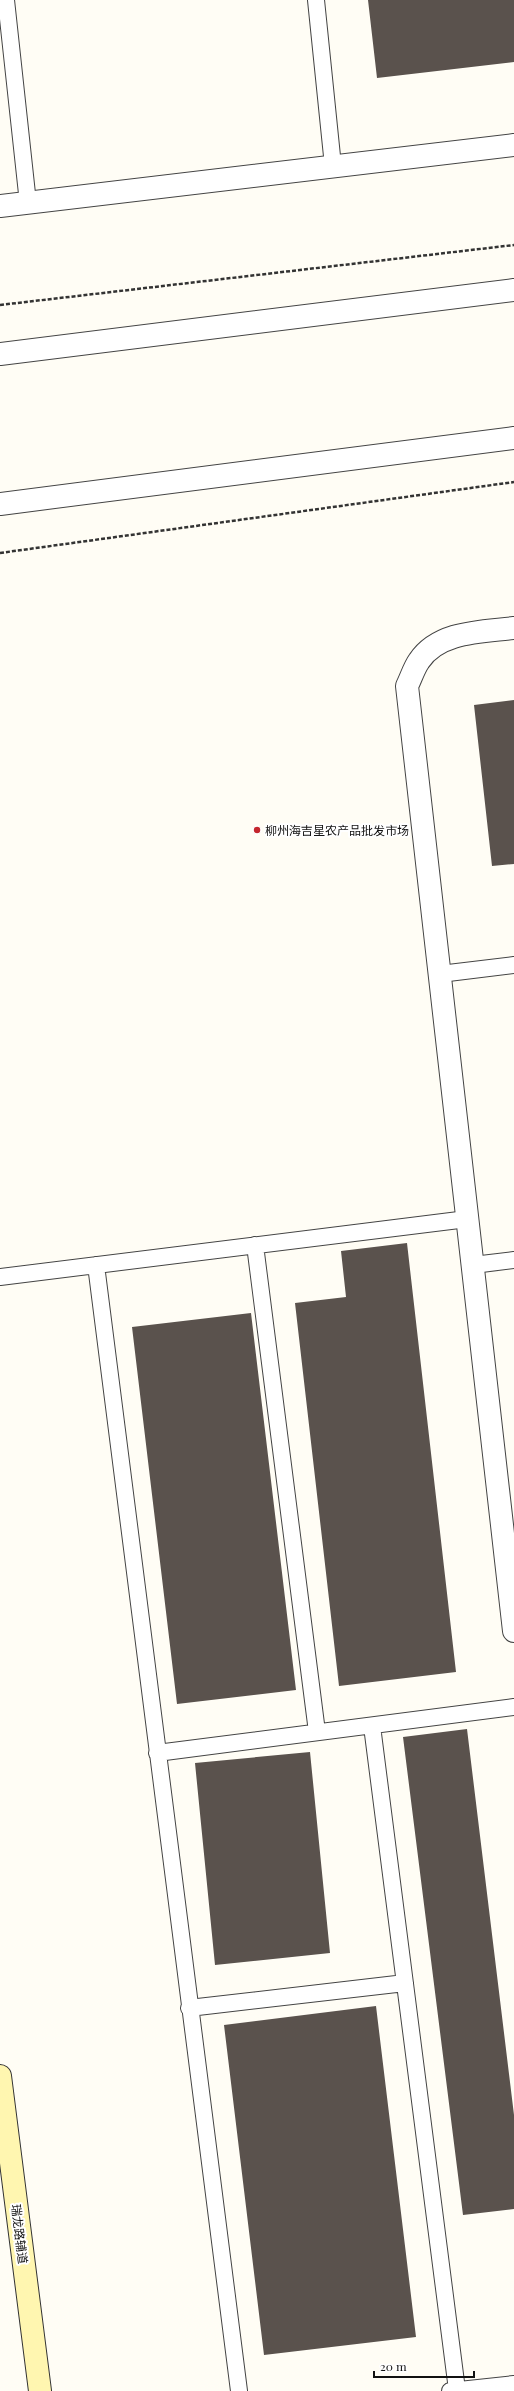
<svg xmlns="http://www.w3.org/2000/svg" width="514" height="2391" font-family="'Playfair Display','Noto Sans SC',serif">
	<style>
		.building { fill: #5a524d }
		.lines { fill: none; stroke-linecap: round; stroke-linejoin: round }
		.lane-casing { stroke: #444; stroke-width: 18 }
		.street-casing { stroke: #444; stroke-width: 24 }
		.secondary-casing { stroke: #333; stroke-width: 24 }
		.path { stroke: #333; stroke-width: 2.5; stroke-dasharray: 4 2; stroke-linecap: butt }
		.lane { stroke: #fff; stroke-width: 16 }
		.street { stroke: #fff; stroke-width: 22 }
		.secondary { stroke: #fff6b0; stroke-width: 22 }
		.poi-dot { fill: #c4262e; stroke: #fff; stroke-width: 1.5 }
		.labels { text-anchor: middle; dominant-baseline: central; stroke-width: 4; stroke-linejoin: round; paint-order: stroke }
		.poi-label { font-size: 12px; fill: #111; stroke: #fff; text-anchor: start }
		.street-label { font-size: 12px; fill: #111; stroke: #fff }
	</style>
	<rect width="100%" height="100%" fill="#fffdf5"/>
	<!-- building -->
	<path class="building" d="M368,0H514V62L377,78Z
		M514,700V864L492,866L474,705Z
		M407,1243L456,1672L339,1686L295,1303L346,1297L341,1251Z
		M251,1313L296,1690L177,1704L132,1327Z
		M467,1729L514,2115V2209L463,2215L403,1737Z
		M310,1752L330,1953L215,1965L195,1763Z
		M376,2006L416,2337L264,2355L224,2025Z"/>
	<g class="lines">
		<defs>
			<path id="lane" d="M6,0L28,203
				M316,0L333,166
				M440,974L514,965
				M255,1245L317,1732
				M96,1265L239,2391
				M473,1265L514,1260
				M0,1277L467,1219
				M372,1726L457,2390
				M157,1753L514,1707
				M189,2008L405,1983
				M450,2391L514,2384"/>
			<path id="street" d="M0,206L514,145
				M0,354L514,290
				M0,504L514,438
				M514,628C482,632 439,631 419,661C414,668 411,678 407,686L514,1631"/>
			<path id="secondary" d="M0,2076L40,2391"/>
		</defs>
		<!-- lane casing -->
		<use href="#lane" class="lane-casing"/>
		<!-- street casing -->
		<use href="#street" class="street-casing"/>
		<!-- secondary casing -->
		<use href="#secondary" class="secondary-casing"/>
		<!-- path -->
		<path class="path" d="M0,305L514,245
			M0,553L514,482"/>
		<!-- lane -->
		<use href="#lane" class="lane"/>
		<!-- street -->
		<use href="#street" class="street"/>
		<!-- secondary -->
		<use href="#secondary" class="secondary"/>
	</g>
	<!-- markers -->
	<circle class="poi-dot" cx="257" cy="830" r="4"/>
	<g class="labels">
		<!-- poi labels -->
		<g class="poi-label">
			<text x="265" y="830">柳州海吉星农产品批发市场</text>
		</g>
		<!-- street labels -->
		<g class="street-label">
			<text transform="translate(20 2234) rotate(83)">瑞龙路辅道</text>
		</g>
	</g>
	<!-- scale -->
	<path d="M374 2371v6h100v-6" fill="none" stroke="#111111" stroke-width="2"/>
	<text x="380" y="2371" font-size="12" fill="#111111" stroke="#ffffff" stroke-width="3" paint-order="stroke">20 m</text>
</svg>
